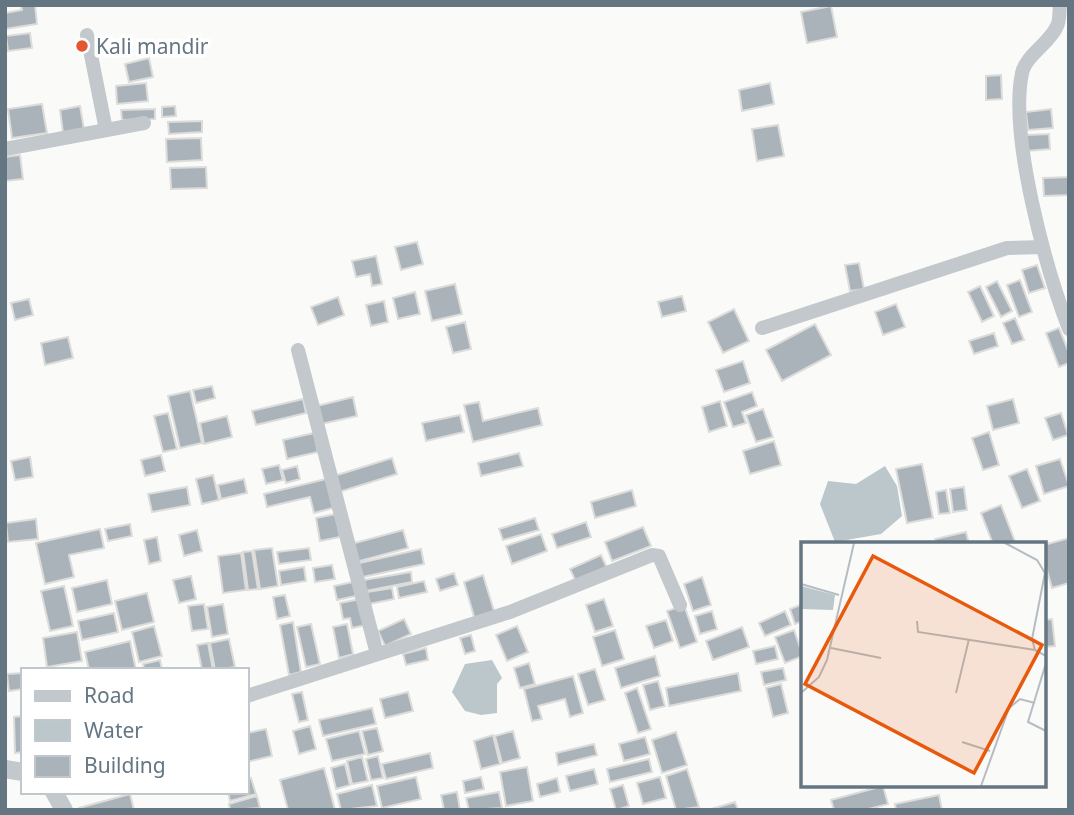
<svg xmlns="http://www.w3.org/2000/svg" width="1074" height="815" font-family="'Noto Sans',sans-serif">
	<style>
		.water { fill: #bbc7cb }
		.building { fill: #aab3b9; stroke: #dcdcda; stroke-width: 2 }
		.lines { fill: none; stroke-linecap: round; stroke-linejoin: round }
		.minor { stroke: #c3c8cc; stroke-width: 14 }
		.tertiary { stroke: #c3c8cc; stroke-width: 18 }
		.poi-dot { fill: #e4572e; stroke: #fff; stroke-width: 2.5 }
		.labels { text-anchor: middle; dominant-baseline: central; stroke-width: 7; stroke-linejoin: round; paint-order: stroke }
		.poi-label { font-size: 21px; fill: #657683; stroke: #fff; text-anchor: start }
		.inset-road { fill: none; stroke: #b5bdc2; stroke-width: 2 }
		.view { fill: #e8590c; fill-opacity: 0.15; stroke: #e8590c; stroke-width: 3.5 }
		.inset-edge { fill: none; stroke: #657683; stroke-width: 3.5 }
	</style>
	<rect width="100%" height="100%" fill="#fafaf8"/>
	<!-- water -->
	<path class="water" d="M885,466L897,486L902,516L881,534L835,542L820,504L828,481L856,484Z
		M492,660L502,678L497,684V713L481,715L465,711L452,692L465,664Z"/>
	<!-- building -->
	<path class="building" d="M21,5H35L37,24L5,29V13L22,10Z
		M831,6L837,37L807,43L801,12Z
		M30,33L32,48L8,51L6,36Z
		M149,58L153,77L129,82L125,64Z
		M1001,75L1002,99L986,100V76Z
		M146,83L148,101L117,104L116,86Z
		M770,83L774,104L742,111L739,90Z
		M42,104L47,133L12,138L8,109Z
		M80,106L84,129L63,133L60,110Z
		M175,106L176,116L162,117V107Z
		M155,109V119L122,120L121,110Z
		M1051,109L1053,128L1028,130L1026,112Z
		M202,121V132L169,134L168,122Z
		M778,125L784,156L757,161L752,129Z
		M1049,134L1050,149L1027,151L1026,135Z
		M201,138L202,160L167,162L166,139Z
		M20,155L23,179L5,181V157Z
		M206,167L207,188L171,189L170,168Z
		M1069,177V195L1044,196L1043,178Z
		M417,242L423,264L401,270L395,247Z
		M376,256L382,284L372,286L370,274L356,277L352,261Z
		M859,263L864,289L850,291L845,265Z
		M1037,265L1045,288L1029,293L1022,270Z
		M1020,280L1032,312L1019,317L1007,285Z
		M997,281L1012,311L1001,317L986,287Z
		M455,284L462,314L432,321L425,291Z
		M980,286L994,316L982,322L968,292Z
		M415,292L420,314L398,319L393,298Z
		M682,296L686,311L662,317L658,302Z
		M338,297L344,315L318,325L311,307Z
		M29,299L33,315L15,320L11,303Z
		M384,301L388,322L371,326L366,305Z
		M896,304L905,327L883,335L875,312Z
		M734,309L749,341L723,353L708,322Z
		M1015,318L1024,340L1012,344L1003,323Z
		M465,322L471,349L453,353L446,327Z
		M815,324L831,355L782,381L766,350Z
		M1059,328L1069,353V363L1059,367L1046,333Z
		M994,333L998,346L974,354L969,341Z
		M68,337L73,358L45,365L41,343Z
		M743,361L750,383L724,392L716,370Z
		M212,386L215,398L196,403L193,390Z
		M190,391L202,443L180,448L168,396Z
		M752,392L757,406L742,412L746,423L733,427L724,402Z
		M353,397L357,416L321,424L317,406Z
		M303,399L306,413L256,425L252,411Z
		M1013,399L1019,423L993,430L987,406Z
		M720,401L727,426L709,432L702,407Z
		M479,402L483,421L538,408L542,425L473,442L464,405Z
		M763,409L773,437L756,442L746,415Z
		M168,413L177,449L163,452L154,416Z
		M1061,413L1068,435L1053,440L1045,418Z
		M460,415L464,432L426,441L422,423Z
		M227,416L232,437L204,444L200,423Z
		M989,432L999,465L983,470L972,438Z
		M314,433L318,452L287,459L283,440Z
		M774,441L781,465L750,474L743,451Z
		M519,453L523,466L481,476L478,463Z
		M161,455L165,471L145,476L141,460Z
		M30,457L33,477L15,480L11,461Z
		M392,458L397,474L339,492L334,476Z
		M1060,459L1069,486L1044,494L1036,466Z
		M922,464L933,518L907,523L896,469Z
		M279,465L283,480L266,484L262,469Z
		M297,466L300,479L286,483L282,470Z
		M1027,469L1040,501L1022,508L1009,476Z
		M213,475L219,500L202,504L196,479Z
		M244,479L247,493L221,499L218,485Z
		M326,479L333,508L314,513L310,497L267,507L264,494Z
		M187,487L190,505L152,512L148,494Z
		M964,487L967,510L953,512L950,489Z
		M632,490L636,506L595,518L591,502Z
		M946,490L950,513L939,514L936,492Z
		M1001,505L1016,544H993L981,513Z
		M336,514L340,537L320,541L316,518Z
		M535,518L539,530L503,540L499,529Z
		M36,519L38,539L8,542L6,523Z
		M586,522L591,537L557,548L552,534Z
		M130,524L132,536L108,541L105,529Z
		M643,527L651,546L612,561L605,542Z
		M100,529L104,548L69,555L74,577L45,584L36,543Z
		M197,530L202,551L184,556L179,535Z
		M403,530L408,548L356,562L351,544Z
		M966,532L969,544H936L935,539Z
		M541,534L547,551L512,564L506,546Z
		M157,537L161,561L149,564L144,540Z
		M1069,538V583L1052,588L1044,560V545Z
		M272,548L278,586L260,589L254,550Z
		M309,548L311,560L279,564L277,552Z
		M421,549L424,564L358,578L355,564Z
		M252,551L258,589L248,590L243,552Z
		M241,553L246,590L223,593L218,556Z
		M601,555L608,570L577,584L570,569Z
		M332,565L335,579L315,582L313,568Z
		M304,567L306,581L281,585L279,571Z
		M411,572L412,582L366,591L364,580Z
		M454,573L458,585L440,591L436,579Z
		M483,575L495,614L475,620L464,582Z
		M191,576L196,599L179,603L173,580Z
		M702,577L711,605L693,611L684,584Z
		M107,580L112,604L77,612L72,588Z
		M424,581L427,592L399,598L397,587Z
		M353,582L356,596L337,600L334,586Z
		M64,586L73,626L50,631L41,591Z
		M392,588L394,599L369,604L367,592Z
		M147,593L154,622L122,630L115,601Z
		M285,595L290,616L277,619L273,597Z
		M360,599L366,625L352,628L350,618L343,619L340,603Z
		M604,599L613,626L595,632L586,605Z
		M204,604L208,629L192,631L188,606Z
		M223,604L228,634L212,637L207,607Z
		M803,604V621L795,624L790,609Z
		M684,605L697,642L680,648L667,611Z
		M712,611L717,629L700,634L695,616Z
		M785,611L791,625L765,636L759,623Z
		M114,613L118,632L82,640L78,621Z
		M404,619L411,634L385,646L378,631Z
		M1052,619L1055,646L1044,647V620Z
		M666,620L673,641L654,648L646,626Z
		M293,622L301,672L289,675L280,625Z
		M311,624L320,664L306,667L297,627Z
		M347,624L353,654L339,658L333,627Z
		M154,626L162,656L139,662L132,632Z
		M517,626L528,652L507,661L496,635Z
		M742,627L749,647L713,660L706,641Z
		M615,630L624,659L602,666L593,637Z
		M794,630L803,656L785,663L775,637Z
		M77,632L82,661L47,667L43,638Z
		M471,635L475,651L465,654L460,638Z
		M229,639L235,667L215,670L210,643Z
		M130,641L136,670H89L85,652Z
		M208,643L213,670H202L197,645Z
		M775,646L778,659L756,664L753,651Z
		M426,648L428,660L406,665L403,654Z
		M655,656L660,676L621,688L615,668Z
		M160,660L162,670H144L143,664Z
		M529,663L535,684L520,688L514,668Z
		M783,668L786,680L764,685L761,672Z
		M595,669L605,700L588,705L578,674Z
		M23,673V689L9,691L7,674Z
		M738,673L741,691L669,706L666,688Z
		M573,676L583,713L570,717L565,699L538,706L542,719L532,721L524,689Z
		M658,681L665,706L650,710L643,685Z
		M781,684L788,713L773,717L766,688Z
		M637,688L651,729L638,733L625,693Z
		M302,692L308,720L299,722L292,694Z
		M408,692L413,711L385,718L380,699Z
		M372,708L376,724L323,736L319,720Z
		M23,716V752L15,753L14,717Z
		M310,726L316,749L299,754L293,731Z
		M377,728L383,751L368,755L362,731Z
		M266,729L272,756L247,762V733Z
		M359,731L365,754L332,761L326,739Z
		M513,731L520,758L502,763L495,736Z
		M676,732L687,765L662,773L652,740Z
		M493,735L500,764L481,769L474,741Z
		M645,737L650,754L624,761L619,744Z
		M594,744L597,755L558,765L556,753Z
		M430,753L433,768L386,779L382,764Z
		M378,756L383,778L371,780L366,759Z
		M362,757L368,781L352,784L347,761Z
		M649,759L652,772L610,782L607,769Z
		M345,764L350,785L336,789L331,768Z
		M527,767L533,801L506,806L500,772Z
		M324,768L335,810H288L280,780Z
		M594,769L598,784L570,791L566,776Z
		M687,769L699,807L676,810L666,776Z
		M416,777L421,799L382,808L377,786Z
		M481,777L484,789L465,793L463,781Z
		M660,777L666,798L643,804L637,783Z
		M251,778L256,794L230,801L228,792H247V779Z
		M557,778L560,792L540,797L537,784Z
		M372,785L377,806L341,810L337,794Z
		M623,785L629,806L616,810L610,789Z
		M883,786L888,804L865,810H834L831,800Z
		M457,792L460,810H444L441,795Z
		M499,792L502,808L469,810L466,798Z
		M130,794L134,810H80L79,808Z
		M939,795L942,810H896L895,804Z
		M257,796L260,808L230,810L229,804Z
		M735,802L738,810H708Z"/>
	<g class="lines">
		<!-- minor -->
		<path class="minor" d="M1060,5C1059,12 1060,21 1057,26C1050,43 1026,55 1022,73C1009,136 1046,269 1069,329
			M87,35L106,130
			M5,149L144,123
			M762,328L1007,248L1043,247
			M298,350L377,654
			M247,696L510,612L652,555L659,556L680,605"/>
		<!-- tertiary -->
		<path class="tertiary" d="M5,769L23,772
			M54,792L64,810"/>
	</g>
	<!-- markers -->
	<circle class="poi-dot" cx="82" cy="46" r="7"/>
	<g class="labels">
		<!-- poi labels -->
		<g class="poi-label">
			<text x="96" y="46">Kali mandir</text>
		</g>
	</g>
	<!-- overview -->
	<g transform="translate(801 542)">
		<rect width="245" height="245" fill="#fafaf8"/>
		<path d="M0,44L34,53L32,68L0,67Z" fill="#bbc7cb"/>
		<path class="inset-road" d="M204,1L236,18L244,31L231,97L234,108L245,114M0,42L38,53M116,79L117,90L234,108M30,106L80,116M245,121L227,180L245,189M0,151L18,135L26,118L53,1M155,151L168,97M161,200L189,209M180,244L208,166L219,157L234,161"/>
		<path class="view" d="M72,14L241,103L173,231L4,142Z"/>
		<rect width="245" height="245" class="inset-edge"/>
	</g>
	<!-- border -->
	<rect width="1074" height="815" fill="none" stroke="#657683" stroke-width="14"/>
	<!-- legend -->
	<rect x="21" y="668" width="228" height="126" fill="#ffffff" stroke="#c1c8cd" stroke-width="2"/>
	<rect x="35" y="691" width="35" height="10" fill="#c3c8cc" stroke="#c1c8cd" stroke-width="2"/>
	<text x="84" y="703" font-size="21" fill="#657683">Road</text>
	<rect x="35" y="720" width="35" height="21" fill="#bbc7cb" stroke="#c1c8cd" stroke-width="2"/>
	<text x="84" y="738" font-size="21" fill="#657683">Water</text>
	<rect x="35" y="756" width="35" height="21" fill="#aab3b9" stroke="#c1c8cd" stroke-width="2"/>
	<text x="84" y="773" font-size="21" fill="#657683">Building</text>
</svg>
